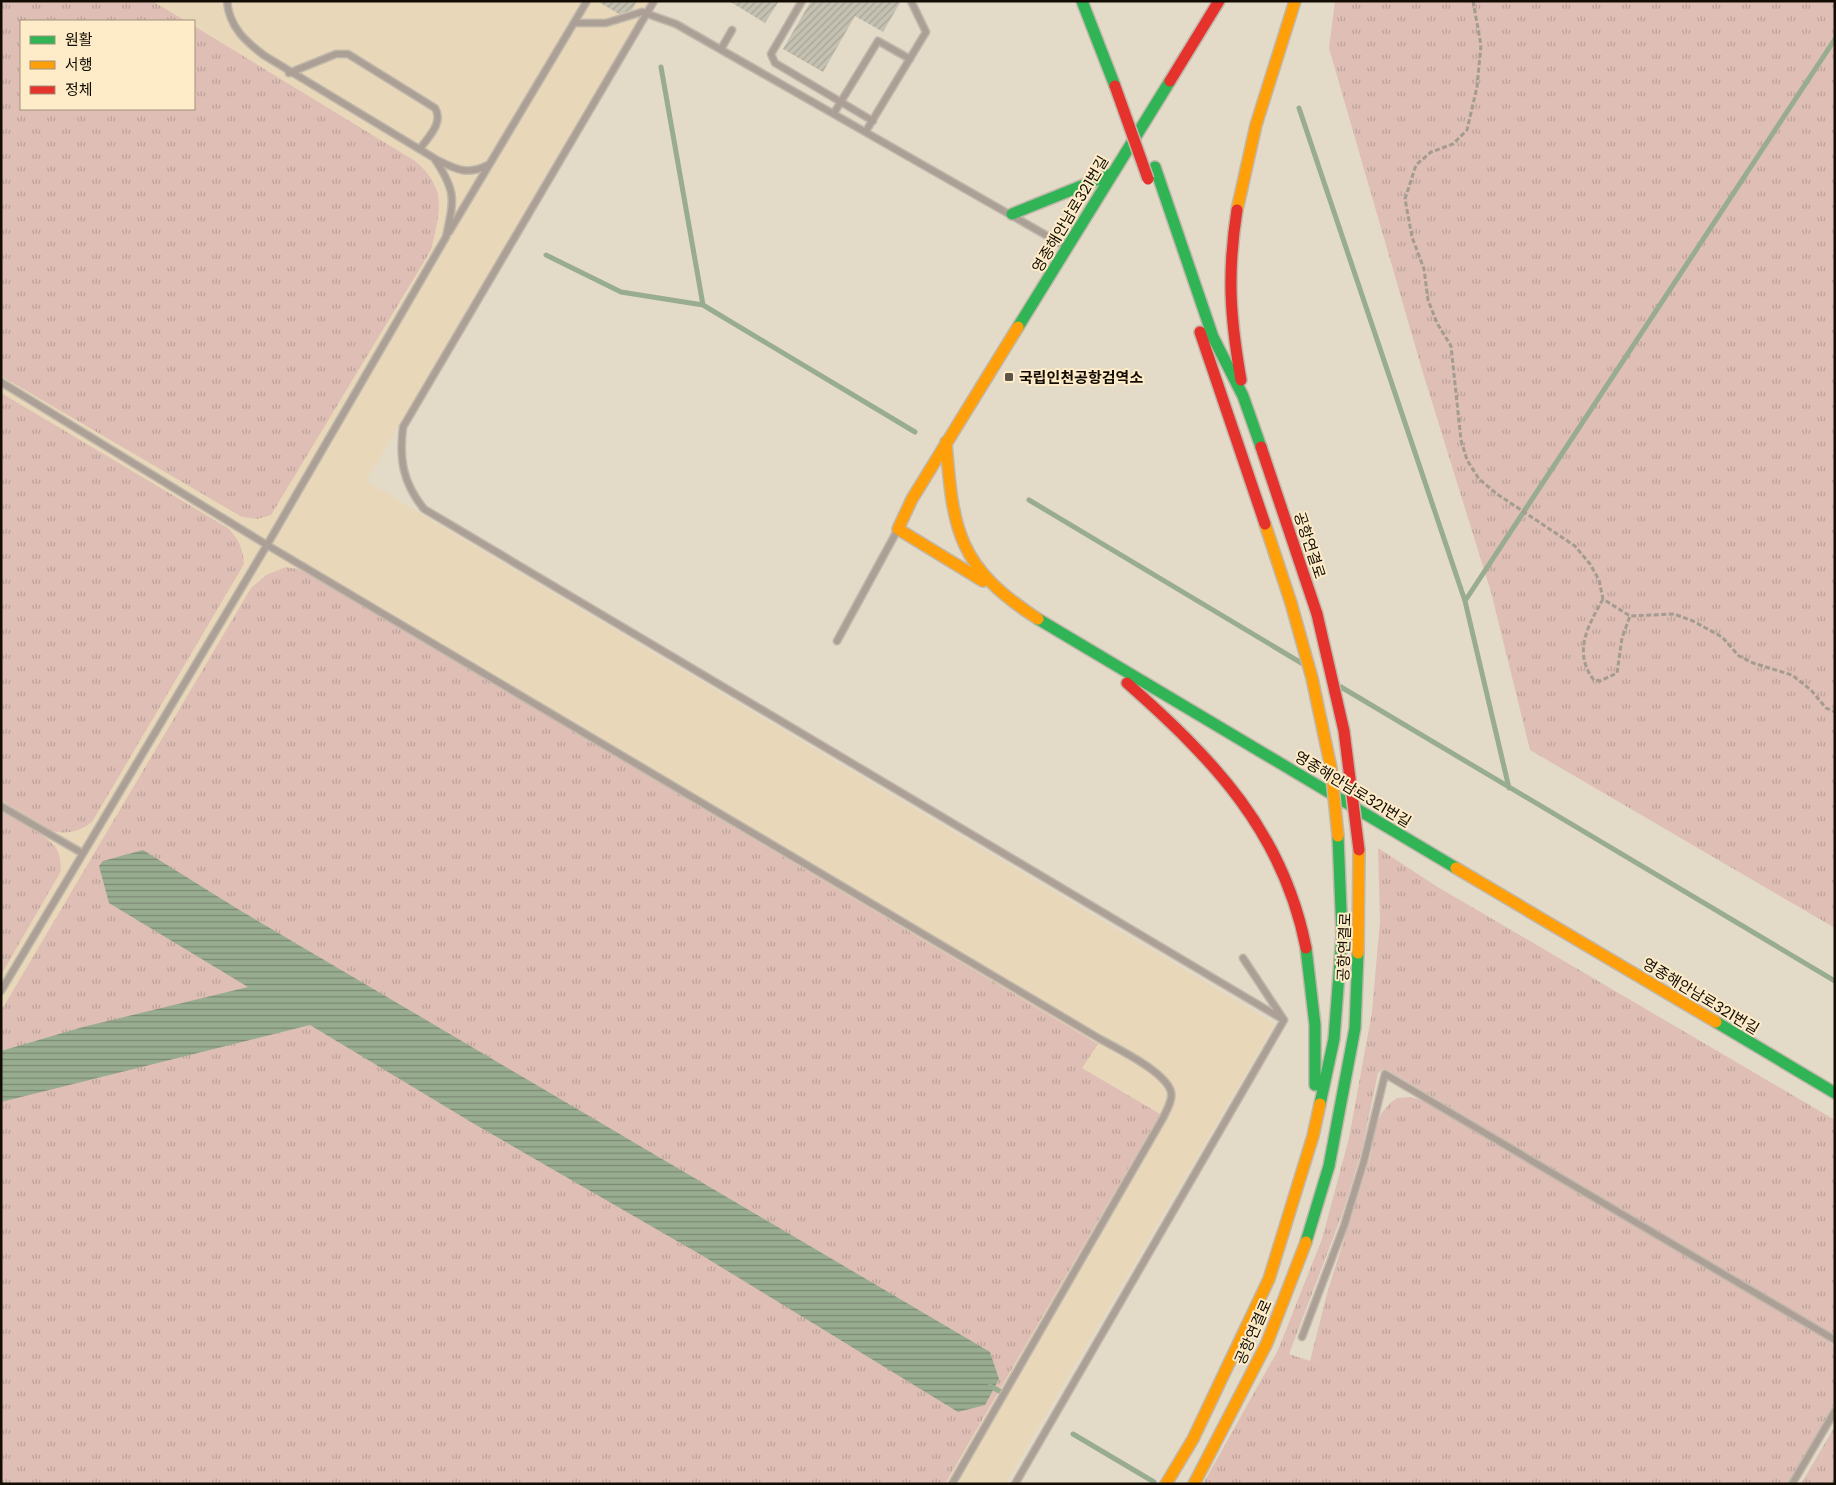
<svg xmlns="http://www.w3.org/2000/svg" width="1836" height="1485" font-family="Poppins,'Noto Sans KR',sans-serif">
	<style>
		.built { fill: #e8d8b9; fill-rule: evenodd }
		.grass { fill: url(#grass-tufts) }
		.water { fill: url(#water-rules) }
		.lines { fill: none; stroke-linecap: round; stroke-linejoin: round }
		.stream { stroke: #98ac90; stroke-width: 5 }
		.building { fill: url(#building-hatch) }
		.lane-casing { stroke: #c0b8ab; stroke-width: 9 }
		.fast-casing { stroke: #c0b8ab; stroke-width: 14 }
		.slow-casing { stroke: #c0b8ab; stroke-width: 14 }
		.jam-casing { stroke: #c0b8ab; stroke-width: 14 }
		.path { stroke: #a49b91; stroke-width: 3; stroke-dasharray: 5 2.5; stroke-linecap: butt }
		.lane { stroke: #ab9f96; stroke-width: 6 }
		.fast { stroke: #30b455; stroke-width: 11 }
		.slow { stroke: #ff9f0a; stroke-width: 11 }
		.jam { stroke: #e5322d; stroke-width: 11 }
		.slow-bridge-casing { stroke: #c0b8ab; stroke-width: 14; stroke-linecap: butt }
		.jam-bridge-casing { stroke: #c0b8ab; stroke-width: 14; stroke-linecap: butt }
		.slow-bridge { stroke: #ff9f0a; stroke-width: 11 }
		.jam-bridge { stroke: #e5322d; stroke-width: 11 }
		.poi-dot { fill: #5c5447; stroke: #feecc8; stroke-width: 2 }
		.labels { text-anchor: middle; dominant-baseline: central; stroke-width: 4; stroke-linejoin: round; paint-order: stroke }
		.street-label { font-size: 15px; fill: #120c02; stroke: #feecc8 }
		.poi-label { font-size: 15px; font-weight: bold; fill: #120c02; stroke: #feecc8; text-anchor: start }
	</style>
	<defs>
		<pattern id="grass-tufts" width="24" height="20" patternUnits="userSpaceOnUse" patternTransform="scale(1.25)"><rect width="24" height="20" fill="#debeb5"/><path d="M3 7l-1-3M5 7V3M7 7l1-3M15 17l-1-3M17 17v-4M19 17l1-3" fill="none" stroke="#bda29a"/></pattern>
		<pattern id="water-rules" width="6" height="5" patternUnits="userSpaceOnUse" patternTransform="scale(1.25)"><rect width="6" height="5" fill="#98ac90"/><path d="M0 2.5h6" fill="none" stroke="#7b8a73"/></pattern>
		<pattern id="building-hatch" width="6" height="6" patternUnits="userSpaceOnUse" patternTransform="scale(1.25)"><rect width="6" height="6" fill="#c5c1b2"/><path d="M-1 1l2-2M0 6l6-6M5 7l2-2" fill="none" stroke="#a8a597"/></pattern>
	</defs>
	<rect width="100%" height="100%" fill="#e4dac8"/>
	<!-- built -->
	<path class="built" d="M1,1H649L366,481L1275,1024L1005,1484H1ZM21,21H194V109H21Z"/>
	<!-- grass -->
	<path class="grass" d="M1,1H152L186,21H21V109H194V26L415,161C448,189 440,212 431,250L271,515L257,519L242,517L1,376Z
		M1335,1H1835V928L1530,750L1491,592L1423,373L1329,48Z
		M1,393L228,528C239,540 243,548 244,564L92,822C80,831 68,835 53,831L1,800Z
		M286,567L298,569L317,579L1098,1044L1082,1068L1160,1114L945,1484H1V1011L251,588L266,575Z
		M1,810C17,820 46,834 56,848C61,855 60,863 61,871L1,975Z
		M1378,848L1436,886L1835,1120V1336L1389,1071L1382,1070L1378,1073L1362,1150L1343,1212L1289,1354L1310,1361L1328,1290L1370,1158L1376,1127L1381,1114L1389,1104L1397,1098L1411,1097L1427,1102L1828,1340L1835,1347V1403L1787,1484H1203L1278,1350L1322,1239L1349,1138L1372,1012L1380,921Z
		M1835,1426V1484H1801Z"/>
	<!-- water -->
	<path class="water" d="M143,850L241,911L990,1352L999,1379L985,1405L958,1412L703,1256L476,1125L310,1025L1,1102V1051L83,1027L248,987L109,903L99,866L103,861Z"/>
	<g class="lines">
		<!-- stream -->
		<path class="stream" d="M661,67L703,305
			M1299,108L1465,601L1509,788
			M546,255L621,292L703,305L915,432
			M1029,500L1303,664
			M1465,601L1835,39
			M1341,687L1835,981
			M990,1386L1001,1392
			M1073,1434L1154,1482"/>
	</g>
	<!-- building -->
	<path class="building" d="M597,1H637L632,10L619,14Z
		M729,1H779L765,23Z
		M811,1H901L883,32L855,16L823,72L783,49Z"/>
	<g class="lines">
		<defs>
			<path id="lane" d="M654,1L403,427C399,460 403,483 424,509L1284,1020
				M802,1L771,54L775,63L873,121
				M575,23H606L642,12L676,24L1065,246
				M721,49L732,30
				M289,73L336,54H348L435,108C444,123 428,137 420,149
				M834,113L878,41L910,59
				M866,131L926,32L911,1
				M435,159C455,169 467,176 488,165
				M449,232L587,1
				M1,382L267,545L1100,1039C1118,1049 1166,1072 1171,1092C1173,1101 1166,1111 1163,1118L952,1484
				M837,641L897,531
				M1,806L82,853
				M1,991L267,545L446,237C454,199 457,192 434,158L265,56C246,42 229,27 227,1
				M1302,1337L1344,1226L1364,1161L1385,1074L1835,1340
				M1015,1484L1284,1020L1243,958
				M1792,1484L1835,1411"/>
			<path id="fast" d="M1082,1L1115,86
				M1155,167L1213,337L1243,396L1261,447
				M1012,214L1111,174
				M1018,327L1170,81
				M1038,619L1456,868
				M1306,948L1315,1025V1085
				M1716,1022L1835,1093
				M1320,1104L1334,1039L1342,935L1338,836
				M1306,1242L1329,1166L1355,1028L1358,953"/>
			<path id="slow" d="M1237,210L1256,125L1295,1
				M946,442C953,532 958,567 1038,619
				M1265,524L1291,603
				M983,581L898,529L912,499L1018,327
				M1456,868L1716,1022
				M1358,953L1359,850
				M1166,1484L1193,1439L1269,1279L1313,1136L1320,1104
				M1194,1484L1267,1343L1306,1242"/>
			<path id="jam" d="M1170,81L1219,1
				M1237,210C1227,274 1230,317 1241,380
				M1200,332L1265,524
				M1261,447L1317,614
				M1127,683C1213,759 1283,831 1306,948"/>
		</defs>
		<!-- lane casing -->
		<use href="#lane" class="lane-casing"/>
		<!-- fast casing -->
		<use href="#fast" class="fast-casing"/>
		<!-- slow casing -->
		<use href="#slow" class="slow-casing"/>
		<!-- jam casing -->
		<use href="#jam" class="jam-casing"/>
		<!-- path -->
		<path class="path" d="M1473,1L1481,45L1477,87L1467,130L1453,144L1431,152L1416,165L1405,199L1412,237L1424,269L1428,300L1437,323L1451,346L1461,440L1467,460L1479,479L1497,494L1575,546L1590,564L1599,580L1603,599L1630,616L1674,614L1693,621L1722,637L1739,656L1753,663L1792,675L1811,690L1826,708L1835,712
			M1603,599C1588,626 1573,651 1593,679L1600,681L1617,673L1622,638L1630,616"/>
		<!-- lane -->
		<use href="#lane" class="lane"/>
		<!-- fast -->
		<use href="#fast" class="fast"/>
		<!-- slow -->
		<use href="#slow" class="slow"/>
		<!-- jam -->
		<use href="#jam" class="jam"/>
		<defs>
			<path id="slow-bridge" d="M1291,603L1312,678L1331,768L1338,836"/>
			<path id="jam-bridge" d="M1115,86L1148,179
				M1317,614L1344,731L1359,850"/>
		</defs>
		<!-- slow-bridge casing -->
		<use href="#slow-bridge" class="slow-bridge-casing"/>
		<!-- jam-bridge casing -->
		<use href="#jam-bridge" class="jam-bridge-casing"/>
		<!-- slow-bridge -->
		<use href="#slow-bridge" class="slow-bridge"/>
		<!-- jam-bridge -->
		<use href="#jam-bridge" class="jam-bridge"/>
	</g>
	<!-- markers -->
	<rect class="poi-dot" x="1004" y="372" width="10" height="10" rx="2.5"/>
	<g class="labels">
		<!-- street labels -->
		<g class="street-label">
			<text transform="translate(1070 214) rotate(-59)">영종해안남로321번길</text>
			<text transform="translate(1310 545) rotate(72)">공항연결로</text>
			<text transform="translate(1353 789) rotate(31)">영종해안남로321번길</text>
			<text transform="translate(1344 947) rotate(-88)">공항연결로</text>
			<text transform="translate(1701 996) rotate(31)">영종해안남로321번길</text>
			<text transform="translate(1253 1332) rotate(-66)">공항연결로</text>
		</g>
		<!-- poi labels -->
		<g class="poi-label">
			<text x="1019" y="377">국립인천공항검역소</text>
		</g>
	</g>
	<!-- border -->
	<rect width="1836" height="1485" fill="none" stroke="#120c02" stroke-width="5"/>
	<!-- legend -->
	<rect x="20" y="20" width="175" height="90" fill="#feecc8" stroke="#a09279"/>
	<rect x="30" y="36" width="25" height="8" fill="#30b455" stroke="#a09279"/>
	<text x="65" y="45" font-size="15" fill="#120c02">원활</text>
	<rect x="30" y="61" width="25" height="8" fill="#ff9f0a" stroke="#a09279"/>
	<text x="65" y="70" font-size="15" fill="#120c02">서행</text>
	<rect x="30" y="86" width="25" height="8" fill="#e5322d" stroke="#a09279"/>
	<text x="65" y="95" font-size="15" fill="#120c02">정체</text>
</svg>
